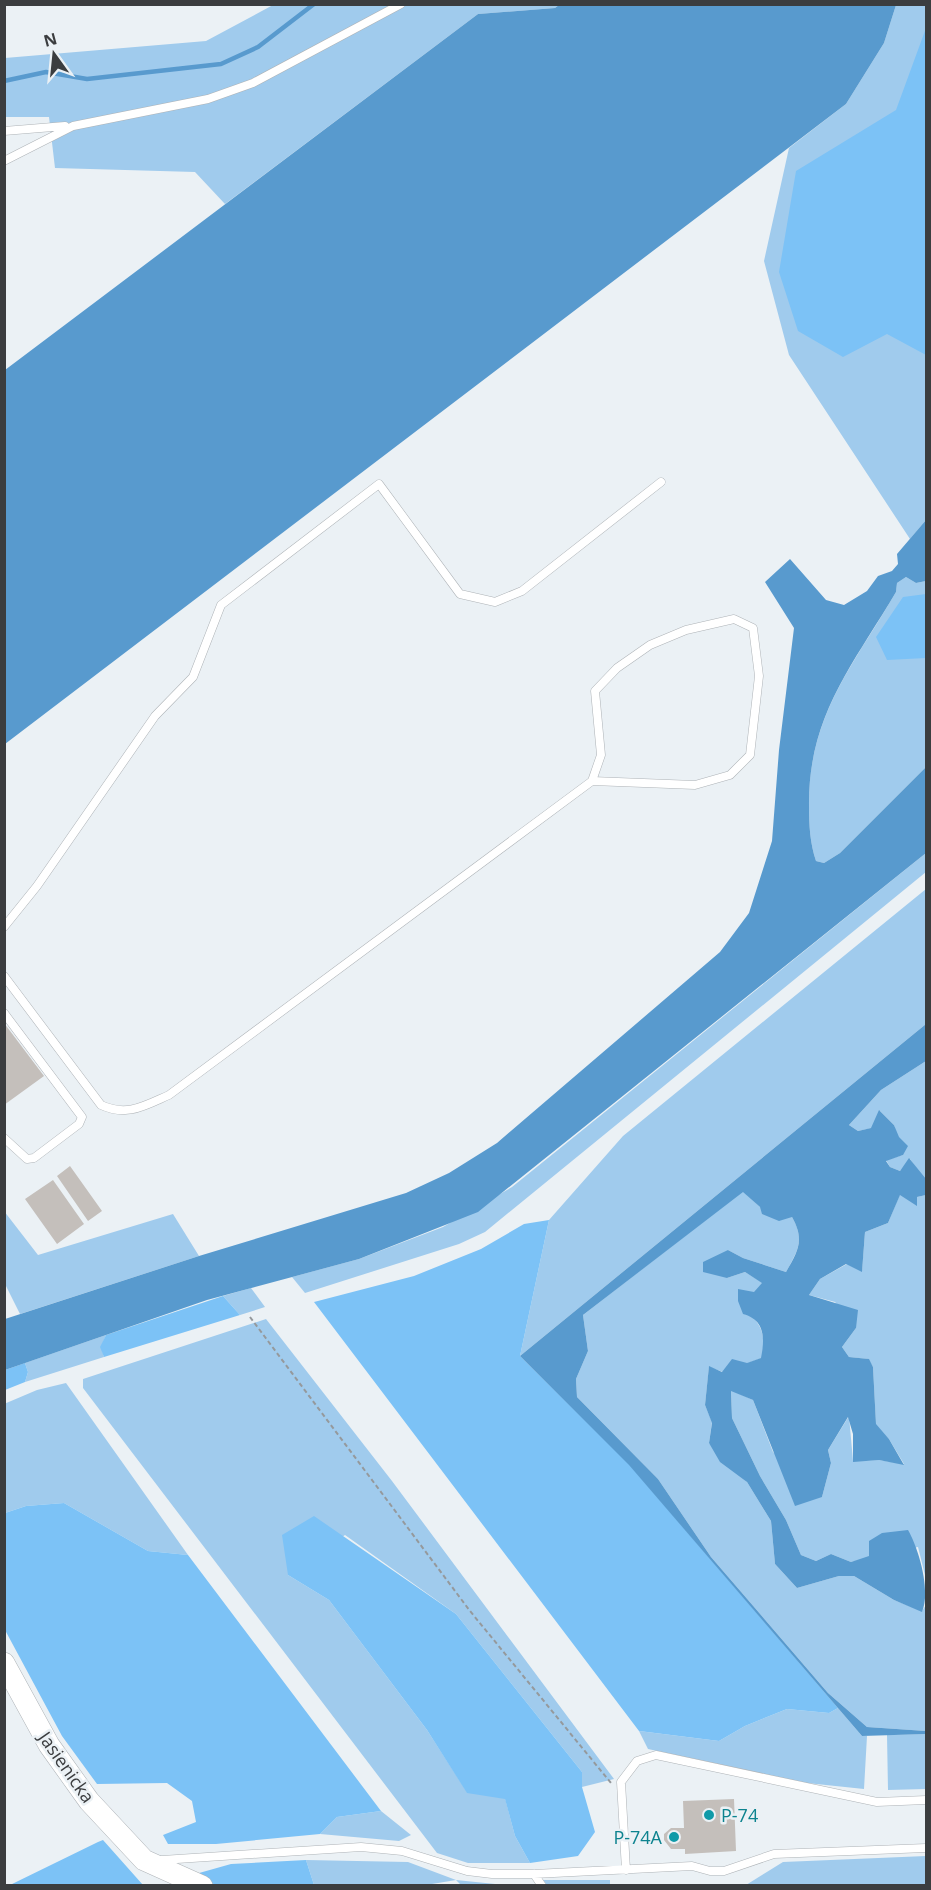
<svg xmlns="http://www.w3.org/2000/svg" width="931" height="1890" font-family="'Open Sans',sans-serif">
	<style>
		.green { fill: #a0cbed }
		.forest { fill: #7cc2f6 }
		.water { fill: #589ace }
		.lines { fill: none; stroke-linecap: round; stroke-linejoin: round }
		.stream { stroke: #589ace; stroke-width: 4.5 }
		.building { fill: #c4bfbb }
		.lane-casing { stroke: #aeb3b7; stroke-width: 9 }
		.secondary-casing { stroke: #aeb3b7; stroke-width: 22 }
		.path { stroke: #95999c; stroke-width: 2; stroke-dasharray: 4.5 3; stroke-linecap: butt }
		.lane { stroke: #fff; stroke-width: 8 }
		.secondary { stroke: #fff; stroke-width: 21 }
		.culture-dot { fill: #0f9aa8; stroke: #ebf1f5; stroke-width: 2 }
		.labels { text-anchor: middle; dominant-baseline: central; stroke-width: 5; stroke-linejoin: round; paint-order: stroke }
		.street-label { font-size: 18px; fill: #3b3d3f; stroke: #ebf1f5 }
		.culture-label { font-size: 18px; fill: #0d838f; stroke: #ebf1f5; text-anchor: start }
	</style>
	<rect width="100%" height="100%" fill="#ebf1f5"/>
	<!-- green -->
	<path class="green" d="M273,5H559L555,8L478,14L225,204L195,172L55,168L49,117H5V58L206,41Z
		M896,5H926V520L910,539L789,355L764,261L789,148L846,104L884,43Z
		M906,577L916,583L926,581V767L840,853L824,863L816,861C810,843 809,825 809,806C808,716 853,666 896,592L897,583Z
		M926,853V872L485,1232L459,1244L305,1293L292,1277L359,1259L443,1227L512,1187Z
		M926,889V1024L520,1356L549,1220L623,1136Z
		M926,1061V1179H924L910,1159L900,1171L890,1167L886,1160L903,1155L894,1125L880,1111L872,1128L858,1131L849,1125L881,1090Z
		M743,1191L760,1207L792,1217C805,1240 798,1250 786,1272L743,1258L728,1250L727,1278L745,1272L763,1283L755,1292L753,1317C765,1331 764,1340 762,1358L723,1372L709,1367L705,1405L712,1422L709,1443L747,1482L771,1521L775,1564L797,1588L839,1576H854L894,1600L922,1611L926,1605V1731L867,1727L828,1693L711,1557L658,1479L577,1397L576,1379L588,1351L583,1315Z
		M900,1194L917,1205V1197L926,1195V1579L918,1547L851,1562L831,1554L816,1561L801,1555L786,1520L760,1476L732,1418L731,1390L753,1400L773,1452L822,1497L831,1463L828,1450L849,1416L853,1461L879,1460L904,1464L889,1439L876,1425L873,1367L868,1359L849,1357L842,1347L856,1328L835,1302L809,1295L820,1279L847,1264L862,1271L865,1232L888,1223Z
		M4,1211L38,1255L173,1214L199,1256L20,1314L5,1284Z
		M251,1288L265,1307L240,1315L223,1296Z
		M266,1319L392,1481L614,1779L582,1787V1772L456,1614L345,1535L288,1575L329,1600L427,1730L467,1792L505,1798L515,1836L530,1863H468L437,1853L83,1388V1379Z
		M106,1335L101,1347L104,1357L25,1382L28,1372L25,1363Z
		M66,1383L188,1555L148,1551L64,1503L26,1506L5,1513L4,1404L37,1390Z
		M838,1708L862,1736H867L864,1789L807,1783L648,1749L639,1731L719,1741L745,1726L787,1709L829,1713Z
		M926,1734V1789L888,1790L887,1735Z
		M381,1811L411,1835L399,1841L320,1834L337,1817Z
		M926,1856V1885H746L783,1862Z
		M306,1860L408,1862L456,1880L505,1885H461L456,1880L420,1886L314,1885Z
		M543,1880H610V1885H547Z"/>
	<!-- forest -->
	<path class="forest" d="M926,28V355L887,334L843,357L798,331L779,272L796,171L896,110Z
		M926,594V658L887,660L876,637L903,597Z
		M549,1220L520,1356L629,1464L838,1708L829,1713L787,1709L745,1726L719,1741L639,1731L314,1302L414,1276L481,1249L524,1224Z
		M223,1296L240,1315L104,1357L100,1347L106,1335Z
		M25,1363L28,1372L25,1382L5,1390V1370Z
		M64,1503L148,1551L188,1555L381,1811L337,1817L320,1834L216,1844H168L163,1835L196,1822L192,1801L167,1783L97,1784L62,1736L5,1630V1513L26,1506Z
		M314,1516L456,1614L582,1772V1787L595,1832L578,1856L530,1863L515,1836L505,1799L467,1793L427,1730L329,1600L288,1575L282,1535Z
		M103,1840L143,1885H10L98,1842Z
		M306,1860L314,1885H216L192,1875L231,1864Z"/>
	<!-- water -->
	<path class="water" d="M559,5H896L884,43L846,104L5,744V370L478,14L555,8Z
		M926,520V581L916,583L906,577L897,583L896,592C853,665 808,716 809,806C809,825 810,843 816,861L824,863L840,853L926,767V853L478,1212L359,1259L207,1300L5,1370V1319L199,1256L406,1193L449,1173L497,1143L720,952L749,913L772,841L779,750L794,628L765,582L790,559L826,600L844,605L867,591L878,576L892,571L898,564L897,554Z
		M926,1024V1061L881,1090L849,1125L858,1131L871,1128L879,1110L894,1125L899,1137L908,1146L903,1155L886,1161L890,1167L900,1171L909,1158L926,1179V1195L917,1197V1206L900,1195L888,1223L865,1232L862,1272L846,1264L820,1279L809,1295L858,1310L856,1328L842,1347L849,1357L869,1359L873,1367L876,1424L889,1439L904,1465L879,1460L853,1462V1434L848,1417L828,1450L831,1463L822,1497L795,1506L753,1400L731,1391L732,1418L760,1476L786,1520L801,1555L816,1561L831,1554L851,1562L869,1556V1541L882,1533L908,1530C919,1549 931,1591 922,1612L894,1600L854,1576H839L797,1588L775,1564L771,1521L747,1482L720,1462L709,1443L712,1423L705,1405L709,1366L722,1372L732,1359L747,1363L761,1358C765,1338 765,1320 743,1314L738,1301V1289L754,1292L762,1283L745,1272L727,1278L703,1272V1262L728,1250L743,1258L786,1272C798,1251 805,1240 792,1217L779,1221L762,1214L760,1207L743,1192L583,1315L588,1351L576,1379L577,1397L658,1479L711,1557L828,1693L867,1727L926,1731V1734L862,1736L629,1465L520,1356Z"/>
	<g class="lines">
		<!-- stream -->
		<path class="stream" d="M4,81L46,72L87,79L221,64L258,47L314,4"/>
	</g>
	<!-- building -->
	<path class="building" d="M4,1023L44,1076L4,1105Z
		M70,1166L102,1211L88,1221L57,1176Z
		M53,1180L84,1224L57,1244L25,1199Z
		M734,1799L736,1851L685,1854V1849H671L664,1840V1834L671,1828H684L683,1801Z"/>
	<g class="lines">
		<defs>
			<path id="lane" d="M4,131L65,126
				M4,161L73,126L208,99L253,83L401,4
				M4,927L37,886L155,716L193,677L221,605L379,484L460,594L495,602L522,591L661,482
				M4,976L101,1105C127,1117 144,1106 169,1095L592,781L601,755L595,691L617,668L650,645L686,630L734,619L753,628L759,676L750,755L730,775L695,785L592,781
				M4,1013L82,1117L79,1124L34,1158L27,1159L4,1138
				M162,1860L361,1847L402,1851L467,1871L492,1874H534L692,1866L710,1871H724L774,1854L926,1848
				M626,1870L621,1782L637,1761L656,1755L877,1802L926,1800
				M534,1874L542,1886"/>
			<path id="secondary" d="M4,1663L49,1745L89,1801L144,1860L202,1886"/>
		</defs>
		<!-- lane casing -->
		<use href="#lane" class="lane-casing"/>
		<!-- secondary casing -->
		<use href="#secondary" class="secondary-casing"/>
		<!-- path -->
		<path class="path" d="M250,1317L470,1611L611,1783"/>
		<!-- lane -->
		<use href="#lane" class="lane"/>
		<!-- secondary -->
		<use href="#secondary" class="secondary"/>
	</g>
	<!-- markers -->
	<g class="culture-dot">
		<circle cx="709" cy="1815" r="6"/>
		<circle cx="674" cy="1837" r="6"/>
	</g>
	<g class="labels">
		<!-- street labels -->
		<g class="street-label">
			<text transform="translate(67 1767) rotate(55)">Jasienicka</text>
		</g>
		<!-- culture labels -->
		<g class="culture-label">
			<text x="721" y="1815">P-74</text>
			<text x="662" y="1837" text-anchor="end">P-74A</text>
		</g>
	</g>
	<!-- border -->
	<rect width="931" height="1890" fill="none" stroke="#3b3d3f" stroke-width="12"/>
	<!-- north arrow -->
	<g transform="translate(54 54) rotate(345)" stroke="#ebf1f5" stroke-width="4.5" paint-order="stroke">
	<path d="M0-4.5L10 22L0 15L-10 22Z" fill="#3b3d3f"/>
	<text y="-9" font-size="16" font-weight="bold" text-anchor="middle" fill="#3b3d3f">N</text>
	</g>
</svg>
